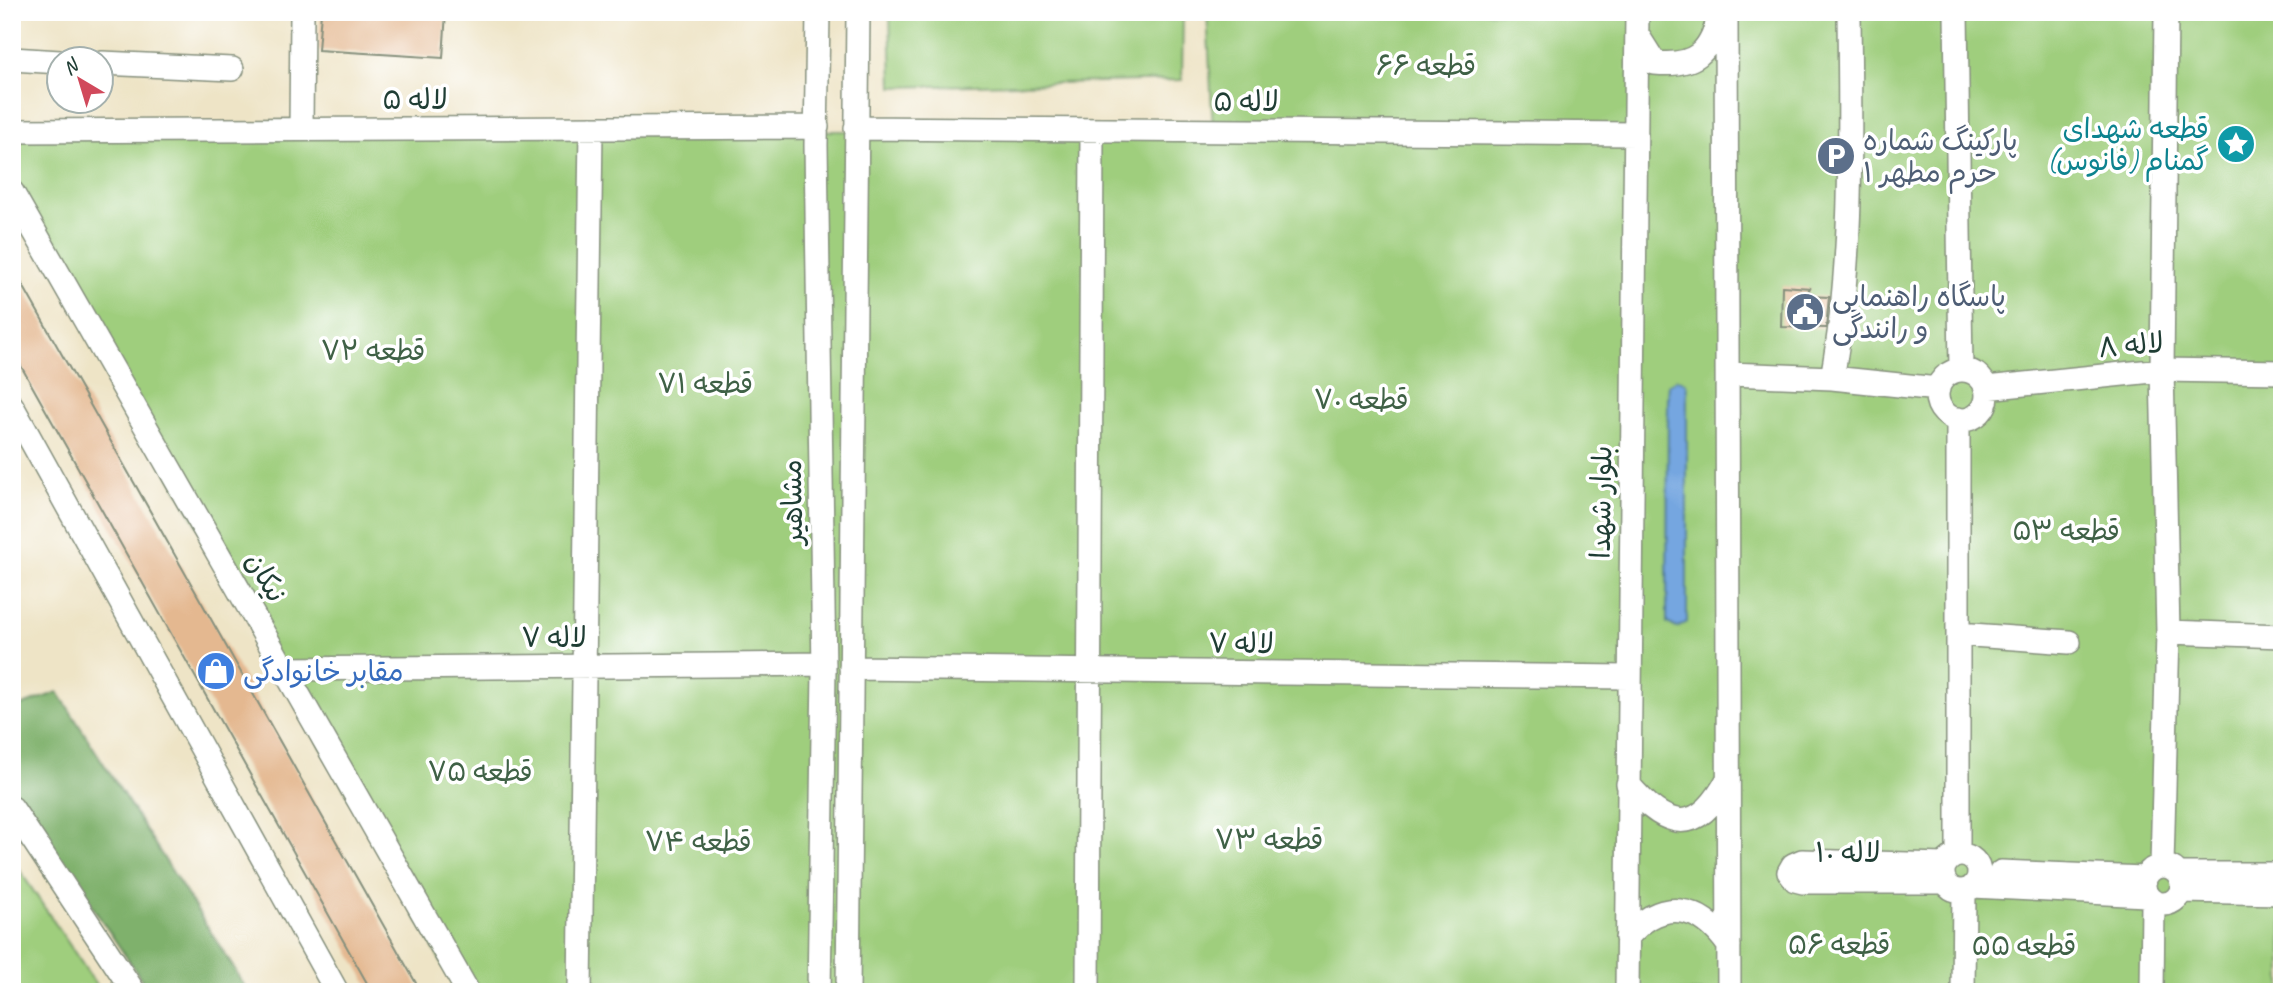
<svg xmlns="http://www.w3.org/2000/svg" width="2294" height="1004" font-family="Caveat,'Playpen Sans Arabic',sans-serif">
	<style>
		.green { fill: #9fce7d; stroke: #5f8658; stroke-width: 2 }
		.forest { fill: #7fb16c; stroke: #4f7750; stroke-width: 2 }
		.water { fill: #75a6e0; stroke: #4a728a; stroke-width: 2 }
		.building { fill: #e4b890 }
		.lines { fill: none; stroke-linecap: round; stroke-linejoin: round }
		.minor-casing { stroke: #86907d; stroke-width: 26 }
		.minor { stroke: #fff; stroke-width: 23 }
		.labels { text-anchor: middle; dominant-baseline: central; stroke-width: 7; stroke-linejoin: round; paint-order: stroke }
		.park-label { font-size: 28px; fill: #3f6146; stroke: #fff }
		.street-label { font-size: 28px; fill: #1f3d34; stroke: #fff }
		.culture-label { font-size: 28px; fill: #0d838f; stroke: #fff; text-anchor: end }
		.service-label { font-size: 28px; fill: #4e5e75; stroke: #fff; text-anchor: start }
		.shop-label { font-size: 28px; fill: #366cbe; stroke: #fff; text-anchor: start }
	</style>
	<rect width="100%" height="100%" fill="#fff"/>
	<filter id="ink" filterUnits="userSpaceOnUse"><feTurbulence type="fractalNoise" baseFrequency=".0143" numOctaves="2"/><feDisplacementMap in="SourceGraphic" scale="14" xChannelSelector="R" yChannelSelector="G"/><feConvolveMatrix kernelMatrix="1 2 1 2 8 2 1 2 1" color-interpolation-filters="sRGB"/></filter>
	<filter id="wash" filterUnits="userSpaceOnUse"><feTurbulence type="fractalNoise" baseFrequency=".00686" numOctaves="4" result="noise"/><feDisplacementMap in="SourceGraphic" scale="28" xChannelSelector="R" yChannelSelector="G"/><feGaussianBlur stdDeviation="1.57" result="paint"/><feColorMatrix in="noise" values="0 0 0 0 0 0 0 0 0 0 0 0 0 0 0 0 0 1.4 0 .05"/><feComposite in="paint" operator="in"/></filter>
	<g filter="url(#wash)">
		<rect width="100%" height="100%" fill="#eee4c6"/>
		<!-- green -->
		<path class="green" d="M890,12H1183L1182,80L892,87Z
			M1207,12H2282V992H458L12,193V131H1213Z
			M12,859L101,992H12Z"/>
		<!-- forest -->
		<path class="forest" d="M58,692L233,967L248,992H150L12,788V709Z"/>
		<!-- water -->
		<path class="water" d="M1678,379L1687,384V622L1677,628L1667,623L1668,385Z"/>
		<g id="blocks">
			<!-- building -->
			<path class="building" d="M321,12H446L443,58L318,50Z
				M12,266L421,992H372L12,350Z
				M1782,286L1810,288L1806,296L1829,297L1826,328L1781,327Z"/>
		</g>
	</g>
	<g filter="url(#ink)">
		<use href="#blocks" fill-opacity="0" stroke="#86907d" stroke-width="2"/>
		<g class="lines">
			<defs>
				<path id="minor" d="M818,12L816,145L824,671L819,992
					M1726,12L1729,992
					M1956,12L1961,370
					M1638,36L1655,63C1695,67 1710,53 1720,14
					M12,59L60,62
					M102,63L232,69
					M856,128L1636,134
					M301,129L302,12
					M12,131L817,127
					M12,192L468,992
					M1937 395a25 25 0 1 1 50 0a25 25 0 1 1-50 0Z
					M1729,374L1832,378L1938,389
					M1832,378C1854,260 1850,132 1849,12
					M1986,388L2162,370L2282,372
					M12,406L337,992
					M2168,632L2282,636
					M1958,634L2069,642
					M851,668L1629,677
					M284,669L824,664
					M1628,784C1667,830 1697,837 1728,779
					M12,808L134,992
					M1958,855V419
					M1943 873a18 18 0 1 1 36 0a18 18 0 1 1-36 0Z
					M1944,865L1802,861L1793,865L1789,872L1795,880L1803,882H1945
					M2144 885a19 19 0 1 1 38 0a19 19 0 1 1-38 0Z
					M2162,866L2168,632L2162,370L2166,12
					M2001,872L2144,878
					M2179,874H2282
					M1973,886L2146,895
					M2181,891L2282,893
					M1627,938C1661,897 1700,904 1729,946
					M580,992L591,128
					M848,992L858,12
					M1088,992L1092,130
					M1627,992L1637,12
					M1963,992L1964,891
					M2152,992L2153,903"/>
			</defs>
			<!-- minor casing -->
			<use href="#minor" class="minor-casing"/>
			<!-- minor -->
			<use href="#minor" class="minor"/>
		</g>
	</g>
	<!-- icons -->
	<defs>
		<symbol id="sight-disc" viewBox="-11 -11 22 22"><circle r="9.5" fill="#0f9aa8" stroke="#fff"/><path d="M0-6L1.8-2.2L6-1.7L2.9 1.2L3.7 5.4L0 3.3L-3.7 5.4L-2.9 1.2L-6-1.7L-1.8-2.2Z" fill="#fff"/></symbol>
		<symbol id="parking-disc" viewBox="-11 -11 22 22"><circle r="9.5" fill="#5c6f8a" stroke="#fff"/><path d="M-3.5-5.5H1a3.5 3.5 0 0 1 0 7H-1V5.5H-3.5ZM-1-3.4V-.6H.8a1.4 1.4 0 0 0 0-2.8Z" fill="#fff"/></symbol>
		<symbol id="civic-disc" viewBox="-11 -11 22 22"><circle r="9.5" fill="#5c6f8a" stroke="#fff"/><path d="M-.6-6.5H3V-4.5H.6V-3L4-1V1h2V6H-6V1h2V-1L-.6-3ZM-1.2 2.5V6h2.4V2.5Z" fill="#fff"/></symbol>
		<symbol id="shop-disc" viewBox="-11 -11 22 22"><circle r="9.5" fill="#3f7fe0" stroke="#fff"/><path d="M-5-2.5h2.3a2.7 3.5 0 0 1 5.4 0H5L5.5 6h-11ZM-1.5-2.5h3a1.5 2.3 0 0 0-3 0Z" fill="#fff"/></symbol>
	</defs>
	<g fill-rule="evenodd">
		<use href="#sight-disc" x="2214" y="122" width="44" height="44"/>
		<use href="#parking-disc" x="1814" y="134" width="44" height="44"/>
		<use href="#civic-disc" x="1783" y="290" width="44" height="44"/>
		<use href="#shop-disc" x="194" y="649" width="44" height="44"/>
	</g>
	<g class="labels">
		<!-- park labels -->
		<g class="park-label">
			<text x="1426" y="65">قطعه ۶۶</text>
			<text x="373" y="350">قطعه ۷۲</text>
			<text x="705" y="383">قطعه ۷۱</text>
			<text x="1361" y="399">قطعه ۷۰</text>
			<text x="2066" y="530">قطعه ۵۳</text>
			<text x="480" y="771">قطعه ۷۵</text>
			<text x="1269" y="839">قطعه ۷۳</text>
			<text x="698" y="841">قطعه ۷۴</text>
			<text x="1839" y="944">قطعه ۵۶</text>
			<text x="2024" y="945">قطعه ۵۵</text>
		</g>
		<!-- street labels -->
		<g class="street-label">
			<text x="415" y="99">لاله ۵</text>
			<text x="1246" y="101">لاله ۵</text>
			<text transform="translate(2131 345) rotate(-5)">لاله ۸</text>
			<text transform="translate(792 502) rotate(-91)">مشاهیر</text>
			<text transform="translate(1601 502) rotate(-89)">بلوار شهدا</text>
			<text transform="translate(266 577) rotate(60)">نیکان</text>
			<text x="554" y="637">لاله ۷</text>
			<text transform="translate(1241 643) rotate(1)">لاله ۷</text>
			<text x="1848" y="852">لاله ۱۰</text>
		</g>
		<!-- culture labels -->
		<g class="culture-label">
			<text x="2209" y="128">قطعه‌ شهدای<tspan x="2209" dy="32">گمنام (فانوس)</tspan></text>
		</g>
		<!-- service labels -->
		<g class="service-label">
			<text x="1863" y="140">پارکینگ شماره<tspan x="1863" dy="32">۱ حرم مطهر</tspan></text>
			<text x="1832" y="296">پاسگاه راهنمایی<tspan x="1832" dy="32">و رانندگی</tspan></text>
		</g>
		<!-- shop labels -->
		<g class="shop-label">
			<text x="243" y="671">مقابر خانوادگی</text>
		</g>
	</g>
	<!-- margin -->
	<rect width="2294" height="1004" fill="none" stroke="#fff" stroke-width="42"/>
	<!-- north arrow -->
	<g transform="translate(80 80) rotate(322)"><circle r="33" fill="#ffffff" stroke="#a5b1ae" stroke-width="2"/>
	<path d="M0-5L12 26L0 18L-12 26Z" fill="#d1495b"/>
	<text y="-10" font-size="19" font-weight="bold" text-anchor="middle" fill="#1f3d34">N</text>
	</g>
</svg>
